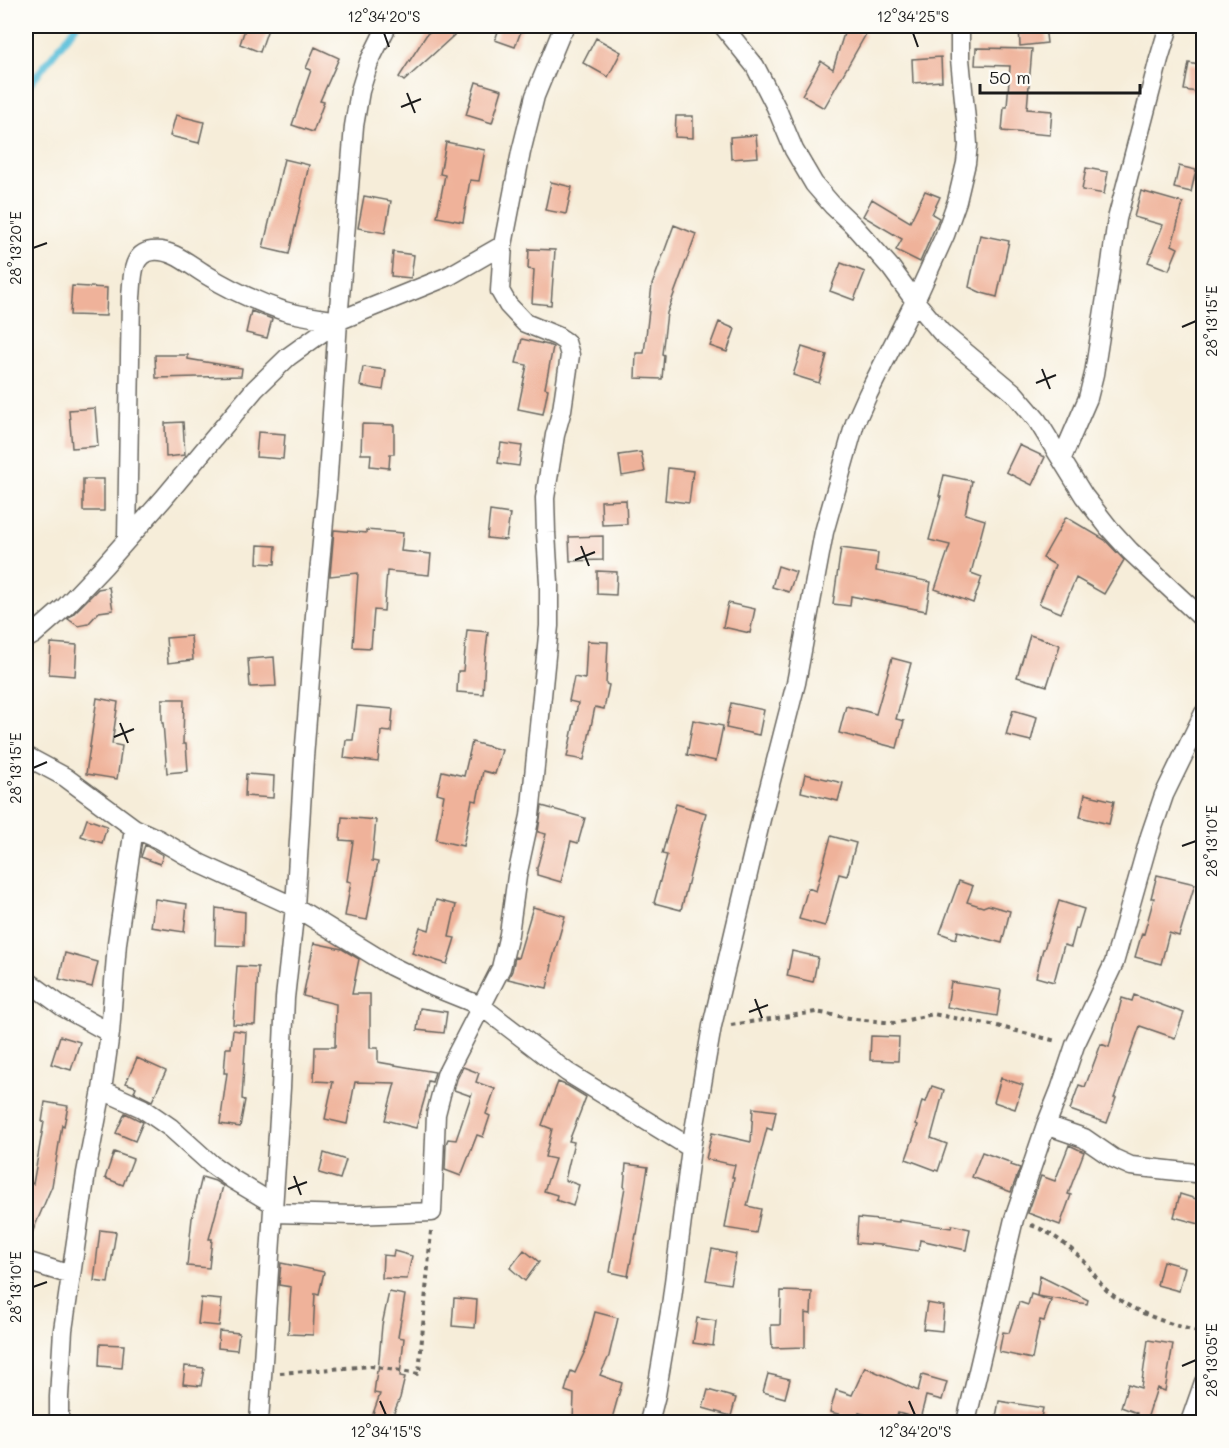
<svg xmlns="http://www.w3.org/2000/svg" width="1229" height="1448" font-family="Mali,sans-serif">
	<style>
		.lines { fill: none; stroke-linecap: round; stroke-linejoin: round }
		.stream { stroke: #5cc0da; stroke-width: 7 }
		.building { fill: #efb29a }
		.street-casing { stroke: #68655e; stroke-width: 21 }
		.path { stroke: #68655e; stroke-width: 4; stroke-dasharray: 4.5 4.5; stroke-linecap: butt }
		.street { stroke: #fff; stroke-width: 18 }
		.ticks { fill: none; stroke: #1c1c1c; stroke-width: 2 }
		.neatline { fill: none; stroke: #1c1c1c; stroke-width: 2 }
		.ticks-label { font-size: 15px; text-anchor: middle; fill: #1c1c1c }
	</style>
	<rect width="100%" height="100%" fill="#fdfcf7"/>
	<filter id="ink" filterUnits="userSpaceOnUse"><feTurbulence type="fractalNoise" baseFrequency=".0167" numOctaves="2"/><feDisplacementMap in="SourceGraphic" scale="12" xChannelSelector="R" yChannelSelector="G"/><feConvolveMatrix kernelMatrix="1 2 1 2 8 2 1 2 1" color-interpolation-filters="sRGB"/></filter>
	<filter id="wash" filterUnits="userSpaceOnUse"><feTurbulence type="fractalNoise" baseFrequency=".008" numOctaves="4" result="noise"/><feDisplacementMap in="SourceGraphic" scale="24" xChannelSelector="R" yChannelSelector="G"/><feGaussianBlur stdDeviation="1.35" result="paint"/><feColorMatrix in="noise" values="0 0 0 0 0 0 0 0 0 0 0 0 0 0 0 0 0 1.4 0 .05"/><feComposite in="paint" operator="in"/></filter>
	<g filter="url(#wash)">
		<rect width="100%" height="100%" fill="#f6edd9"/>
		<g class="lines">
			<!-- stream -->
			<path class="stream" d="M26,89L76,26"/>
		</g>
		<g id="blocks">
			<!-- building -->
			<path class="building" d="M246,26H269L260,52L240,44Z
				M437,26H464L404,81L399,77L427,34Z
				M500,26H523L515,47L495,40Z
				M1019,26H1045L1047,43L1020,46Z
				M846,27L866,34L824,108L802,95L821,61L833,69Z
				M596,38L621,52L608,77L583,63Z
				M315,47L339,58L320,101L324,102L313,132L292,125L311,70L306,68Z
				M976,48L1032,49L1027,109L1052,111L1050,135L1002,131L1004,107H1007L1010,66L975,65Z
				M941,57L942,81L913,83L912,59Z
				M1189,63L1203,66V93L1184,90Z
				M476,82L502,90L492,123L466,115Z
				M176,115L204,122L199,143L170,136Z
				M676,116H693V138L675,137Z
				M756,135L758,157L731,159L730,137Z
				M446,142L485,150L479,181L470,180L463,222L437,217L445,175L440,174Z
				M284,159L309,165L289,254L263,248Z
				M1179,166L1196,170L1191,192L1174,188Z
				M1086,168L1108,172L1104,194L1082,190Z
				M551,182L572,187L566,214L545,210Z
				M925,191L940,197L932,214L939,218L920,262L896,250L902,239L863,216L872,199L910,222Z
				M1141,191L1183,203L1172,245L1178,248L1169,270L1148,262L1163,225L1134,217Z
				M364,196L391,201L385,233L358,228Z
				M674,225L696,234L667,313L662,354L664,355L662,379L635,378L636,353H644L652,285Z
				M980,235L1009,241L997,297L982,293L969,287Z
				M529,249L555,250L551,305L532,303L534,270L528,269Z
				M393,252L414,255L411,278L391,276Z
				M841,263L865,272L854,300L830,291Z
				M72,286L107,288L106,316L70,315Z
				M251,311L272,319L267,338L246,333Z
				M719,322L735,329L727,352L710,346Z
				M522,339L548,345L553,347L545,388L548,389L543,414L518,409L527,365L516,363Z
				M802,347L827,355L819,383L793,375Z
				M155,355H188V359L242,368L241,376L156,378Z
				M363,367L386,370L383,390L360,386Z
				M95,408L98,446L72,448L69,410Z
				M183,422L185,455L166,457L165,423Z
				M362,424L394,425V454H390L389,468L370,466L371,454H361Z
				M258,432L285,434L283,459L256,457Z
				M501,443L522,446L519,466L498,463Z
				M1019,445L1045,457L1032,485L1006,472Z
				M641,452L645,472L622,476L619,455Z
				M668,468L693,471L689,503L665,500Z
				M944,475L972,481L965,514L985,520L971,573L982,577L973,603L935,589L950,545L929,540L941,496H939Z
				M83,479H104V511H83Z
				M626,500L627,524L602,525L601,501Z
				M490,511L510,514L506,540L487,538Z
				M1066,517L1105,540L1124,560L1104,594L1076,578L1061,613L1039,604L1055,565L1043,558Z
				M334,530L366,533V530L403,533L401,551L431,554L429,575L387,571L384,611L374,610L371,648L353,647L358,573L330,576Z
				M603,536V560L570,561L569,537Z
				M258,545L276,546L275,564L257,563Z
				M841,548L878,553L876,571L931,582L926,611L851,596L850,606L833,604Z
				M778,566L796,572L789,592L772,587Z
				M597,571L617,572L616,595L597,594Z
				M109,587L113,610L99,612L88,624L78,626L68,619L98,589Z
				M728,603L755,609L750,633L723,627Z
				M467,630L488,632L485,659L483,694L457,692L458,671H463Z
				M1030,635L1060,645L1047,686L1017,677Z
				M191,636L193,660L168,663L166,638Z
				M587,641L608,642L606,684L609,685L604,709L595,707L584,760L567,757L578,703L569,701L574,677L585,679Z
				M51,643L77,645L75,676L49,674Z
				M274,657L276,686L250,687L248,659Z
				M892,658L911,663L896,719L904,721L897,748L839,733L846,706L876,714Z
				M97,698L118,702L112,744L122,746L117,779L86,774Z
				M162,699H184L183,744H186L188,771L167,773L163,723H162Z
				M731,703L764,710L759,735L726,728Z
				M357,706L393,709L391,732L381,731L378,762L344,758L346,740H353Z
				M1013,710L1037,717L1031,741L1006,735Z
				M693,720L723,726L716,761L687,755Z
				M472,742L502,750L495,774L483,771L477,801L472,800L463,846L436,840L444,795L437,793L442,771L464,776Z
				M246,774L274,776L273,798L245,796Z
				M805,774L843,783L838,801L801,792Z
				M1085,794L1114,801L1109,824L1080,817Z
				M676,804L706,813L681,910L654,903L667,855L662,854Z
				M542,806L585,818L578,843L571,841L561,882L537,875V868L546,834L538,832Z
				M342,817L376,820L372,861L378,862L367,920L345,916L351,882L347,881L353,841L340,840Z
				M87,819L107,826L102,843L81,836Z
				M831,836L856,843L847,876L839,874L825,926L799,919L808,888L816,891Z
				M145,845L163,855L160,864L141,857Z
				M1157,875L1195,884L1179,936L1169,933L1161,964L1135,957L1142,933L1144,934L1154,898H1151Z
				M959,881L973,886L967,902L983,907L988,905L1010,911L1002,943L958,931L956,939L940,933Z
				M155,899L187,904L184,932L151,927Z
				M436,900L456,905L449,937L455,938L447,964L412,953L420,927L429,930Z
				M1059,901L1084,909L1078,929L1076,928L1071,947L1064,945L1054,982L1036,977L1043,949H1044Z
				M533,907L565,916L551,965H552L547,988L508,979L512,971L515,957L518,958Z
				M216,908L245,912L244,946L215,945Z
				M314,943L342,949L359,959L352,994H370V1048H378V1062L435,1072L432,1082L428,1081L425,1097L416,1128L385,1120L395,1083L355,1082L347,1124L325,1119L333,1082L314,1081L315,1047H335L336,1004L303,996Z
				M792,951L818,957L813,982L787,976Z
				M65,953L98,962L92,987L59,979Z
				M237,966L258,967L255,1025L233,1024Z
				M951,982L1001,990L997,1016L947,1007Z
				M1134,995L1184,1013L1175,1038L1140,1026L1114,1098H1116L1107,1123L1070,1110L1079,1085L1085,1087L1101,1044L1109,1047L1122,998L1132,1001Z
				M420,1008L447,1012L444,1033L417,1030Z
				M233,1030L246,1032L242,1099L245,1100L240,1127L220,1124L227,1073H224L226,1048H231Z
				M60,1036L80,1042L71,1070L51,1064Z
				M871,1036L899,1037L898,1061L870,1060Z
				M137,1058L166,1071L152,1101L134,1092L136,1087L126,1083Z
				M463,1067L479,1073L476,1082L495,1089L486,1114L490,1116L483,1137L477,1135L461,1176L445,1170L446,1144L448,1139L456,1140L472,1093L471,1096L454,1090L457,1079Z
				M1001,1078L1023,1085L1015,1109L994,1102Z
				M558,1082L568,1086L586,1097L569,1141L574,1142L565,1180L579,1185L573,1206L556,1200L557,1195L544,1191L555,1159L545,1157L552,1129L542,1125Z
				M932,1086L944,1090L931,1138L947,1144L938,1171L906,1159L918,1125L916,1124L922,1101L926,1102Z
				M45,1102L68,1106L64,1126L62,1125L52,1186L26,1247V1181L33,1184L44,1122H42Z
				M753,1108L776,1111L772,1130L767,1128L747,1206L761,1209L756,1233L725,1228L734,1177H732L735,1165L706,1159L712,1133L751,1142Z
				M125,1113L143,1122L135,1141L116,1133Z
				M1069,1145L1084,1152L1068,1194L1071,1195L1060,1225L1028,1213L1041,1176L1055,1181Z
				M114,1152L133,1159L123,1185L105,1178Z
				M982,1152L1012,1163L1011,1165L1020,1168L1011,1192L972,1177Z
				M324,1153L346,1160L340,1179L319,1173Z
				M626,1164L648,1167L637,1234H636L628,1276L610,1272L625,1187H624Z
				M202,1177L215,1181L223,1186L209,1239H212L209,1268L187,1266L192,1218Z
				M1180,1194L1203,1201V1225L1174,1217Z
				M858,1218L899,1222V1220L951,1228L952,1225L970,1229L966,1250L920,1240L918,1251L881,1245L856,1243Z
				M100,1230L116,1232L108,1283L94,1281Z
				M712,1249L736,1254L730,1284L706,1280Z
				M524,1250L539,1262L525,1281L510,1268Z
				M394,1251L412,1256L407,1279L382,1278L383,1255L393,1256Z
				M1163,1261L1185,1267L1179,1291L1157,1285Z
				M281,1263L324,1272L319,1294L315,1293L313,1335L288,1334L291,1287L279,1285Z
				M1040,1276L1088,1300L1087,1304L1037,1296Z
				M781,1291L812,1292L811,1314L805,1313V1347L772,1348L771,1325H780Z
				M389,1292L405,1295L398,1337L404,1338L400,1376L405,1377L400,1398L390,1422H370L380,1394L374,1393L377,1371H378L382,1325Z
				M1031,1294L1051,1301L1044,1321L1040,1320L1032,1359L999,1352L1003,1332L1009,1333L1019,1302L1028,1305Z
				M201,1298L222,1300L219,1326L198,1324Z
				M454,1298L477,1300L475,1328L452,1326Z
				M927,1303L944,1306L942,1331L923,1329Z
				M595,1312L618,1318L609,1356L600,1375L622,1383L611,1422H573L574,1394L565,1391L571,1371L575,1373L585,1351Z
				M697,1318L716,1321L713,1346L693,1343Z
				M219,1331L239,1333L237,1350L218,1348Z
				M1148,1340L1173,1344L1165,1391L1157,1388L1146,1422H1135L1137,1413L1121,1407L1128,1384L1141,1388Z
				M100,1344L124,1345L122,1368L99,1366Z
				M185,1366L204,1368L201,1386L183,1384Z
				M865,1367L918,1391L922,1375L947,1382L942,1400L926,1396L920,1419L898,1413L895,1422L859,1413L858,1419L830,1412L836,1390L852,1395Z
				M768,1374L790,1379L785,1398L763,1392Z
				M708,1390L736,1398L731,1416L703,1408Z
				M999,1401L1043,1408L1040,1422H995Z"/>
		</g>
	</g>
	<g filter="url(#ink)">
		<use href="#blocks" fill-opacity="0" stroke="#68655e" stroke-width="1.5"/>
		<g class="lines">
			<defs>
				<path id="street" d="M723,26L755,66L776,107L794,150L814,184L833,206L853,225L891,268L915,301L941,332L1014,393L1037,420L1084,496L1109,528L1130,551L1204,620
					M1062,458L1088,398L1094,374L1109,278L1117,219L1159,59L1169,26
					M127,539L131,297C133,280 130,254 152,251C171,248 190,265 205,274C229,289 257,302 284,311C301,316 321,318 338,321
					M26,639L33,635L65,607L104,566L164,498L255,389L288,357L338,321L449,276L503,245L521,152L535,96L561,33L566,26
					M26,756L65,777L134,828L117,943L110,1033L102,1090L86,1173L63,1330L59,1397V1422
					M134,828L158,839L201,864L295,907L391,966L434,987L481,1006L567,1072L691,1148
					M26,980L63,1007L110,1033
					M102,1090L142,1108L171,1128L211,1164L232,1179L272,1203
					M1046,1125L1084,1138L1113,1158L1131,1166L1204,1174
					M273,1213L354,1215L432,1212L436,1114L446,1075L501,968L509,934L517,876L530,816L549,626V583L546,533L545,498L555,435L562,410L570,355L566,342L557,336L525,323L508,305L500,291L503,245
					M26,1261L71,1275
					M259,1422L281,1088L285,998L295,907L304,758L315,615L327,490L338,321L354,126L360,91L369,62L387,26
					M649,1422L656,1395L671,1306L691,1148L712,1026L761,819L796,683L824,532L855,423L868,394L915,301L945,235L957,201L966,163L968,145L967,130L960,59V26
					M966,1422L1014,1219L1046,1125L1060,1090L1075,1045L1114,963L1150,836L1164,795L1204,713
					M1190,1422L1204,1382"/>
			</defs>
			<!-- street casing -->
			<use href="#street" class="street-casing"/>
			<!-- path -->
			<path class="path" d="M731,1025L816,1012L855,1019L895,1023L933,1014L997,1026L1056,1041
				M1031,1225C1051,1232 1069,1246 1084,1261C1093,1271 1099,1285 1110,1293C1137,1315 1172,1324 1204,1334
				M280,1373L371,1366L419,1374L431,1231"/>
			<!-- street -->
			<use href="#street" class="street"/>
		</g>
	</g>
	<!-- ticks -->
	<path class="ticks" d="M384,33L389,47M913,33L918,47M407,93L415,113M401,107L421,99M33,248L47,243M1182,327L1196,321M1042,369L1050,389M1036,383L1056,375M581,546L589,566M575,560L595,552M120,723L128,743M114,737L134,729M33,768L47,762M1182,846L1196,841M755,999L762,1018M749,1012L768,1005M294,1176L301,1195M288,1189L307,1182M33,1287L47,1282M1182,1366L1196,1360M380,1401L386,1415M909,1401L915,1415"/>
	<!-- margin -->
	<rect width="1229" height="1448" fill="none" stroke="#fdfcf7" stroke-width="66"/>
	<!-- scale -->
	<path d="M980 84v9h160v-9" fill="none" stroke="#1c1c1c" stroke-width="3"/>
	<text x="989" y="84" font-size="18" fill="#1c1c1c" stroke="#fdfcf7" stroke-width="4.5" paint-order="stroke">50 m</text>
	<rect x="33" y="33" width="1163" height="1382" class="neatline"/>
	<g class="ticks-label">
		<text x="384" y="22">12°34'20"S</text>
		<text x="913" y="22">12°34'25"S</text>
		<text transform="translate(16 248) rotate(-90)" y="5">28°13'20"E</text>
		<text transform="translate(1212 321) rotate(-90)" y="5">28°13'15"E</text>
		<text transform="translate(16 768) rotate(-90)" y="5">28°13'15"E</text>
		<text transform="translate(1212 841) rotate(-90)" y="5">28°13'10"E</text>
		<text transform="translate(16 1287) rotate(-90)" y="5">28°13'10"E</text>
		<text transform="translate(1212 1360) rotate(-90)" y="5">28°13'05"E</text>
		<text x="386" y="1437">12°34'15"S</text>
		<text x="915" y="1437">12°34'20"S</text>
	</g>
</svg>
